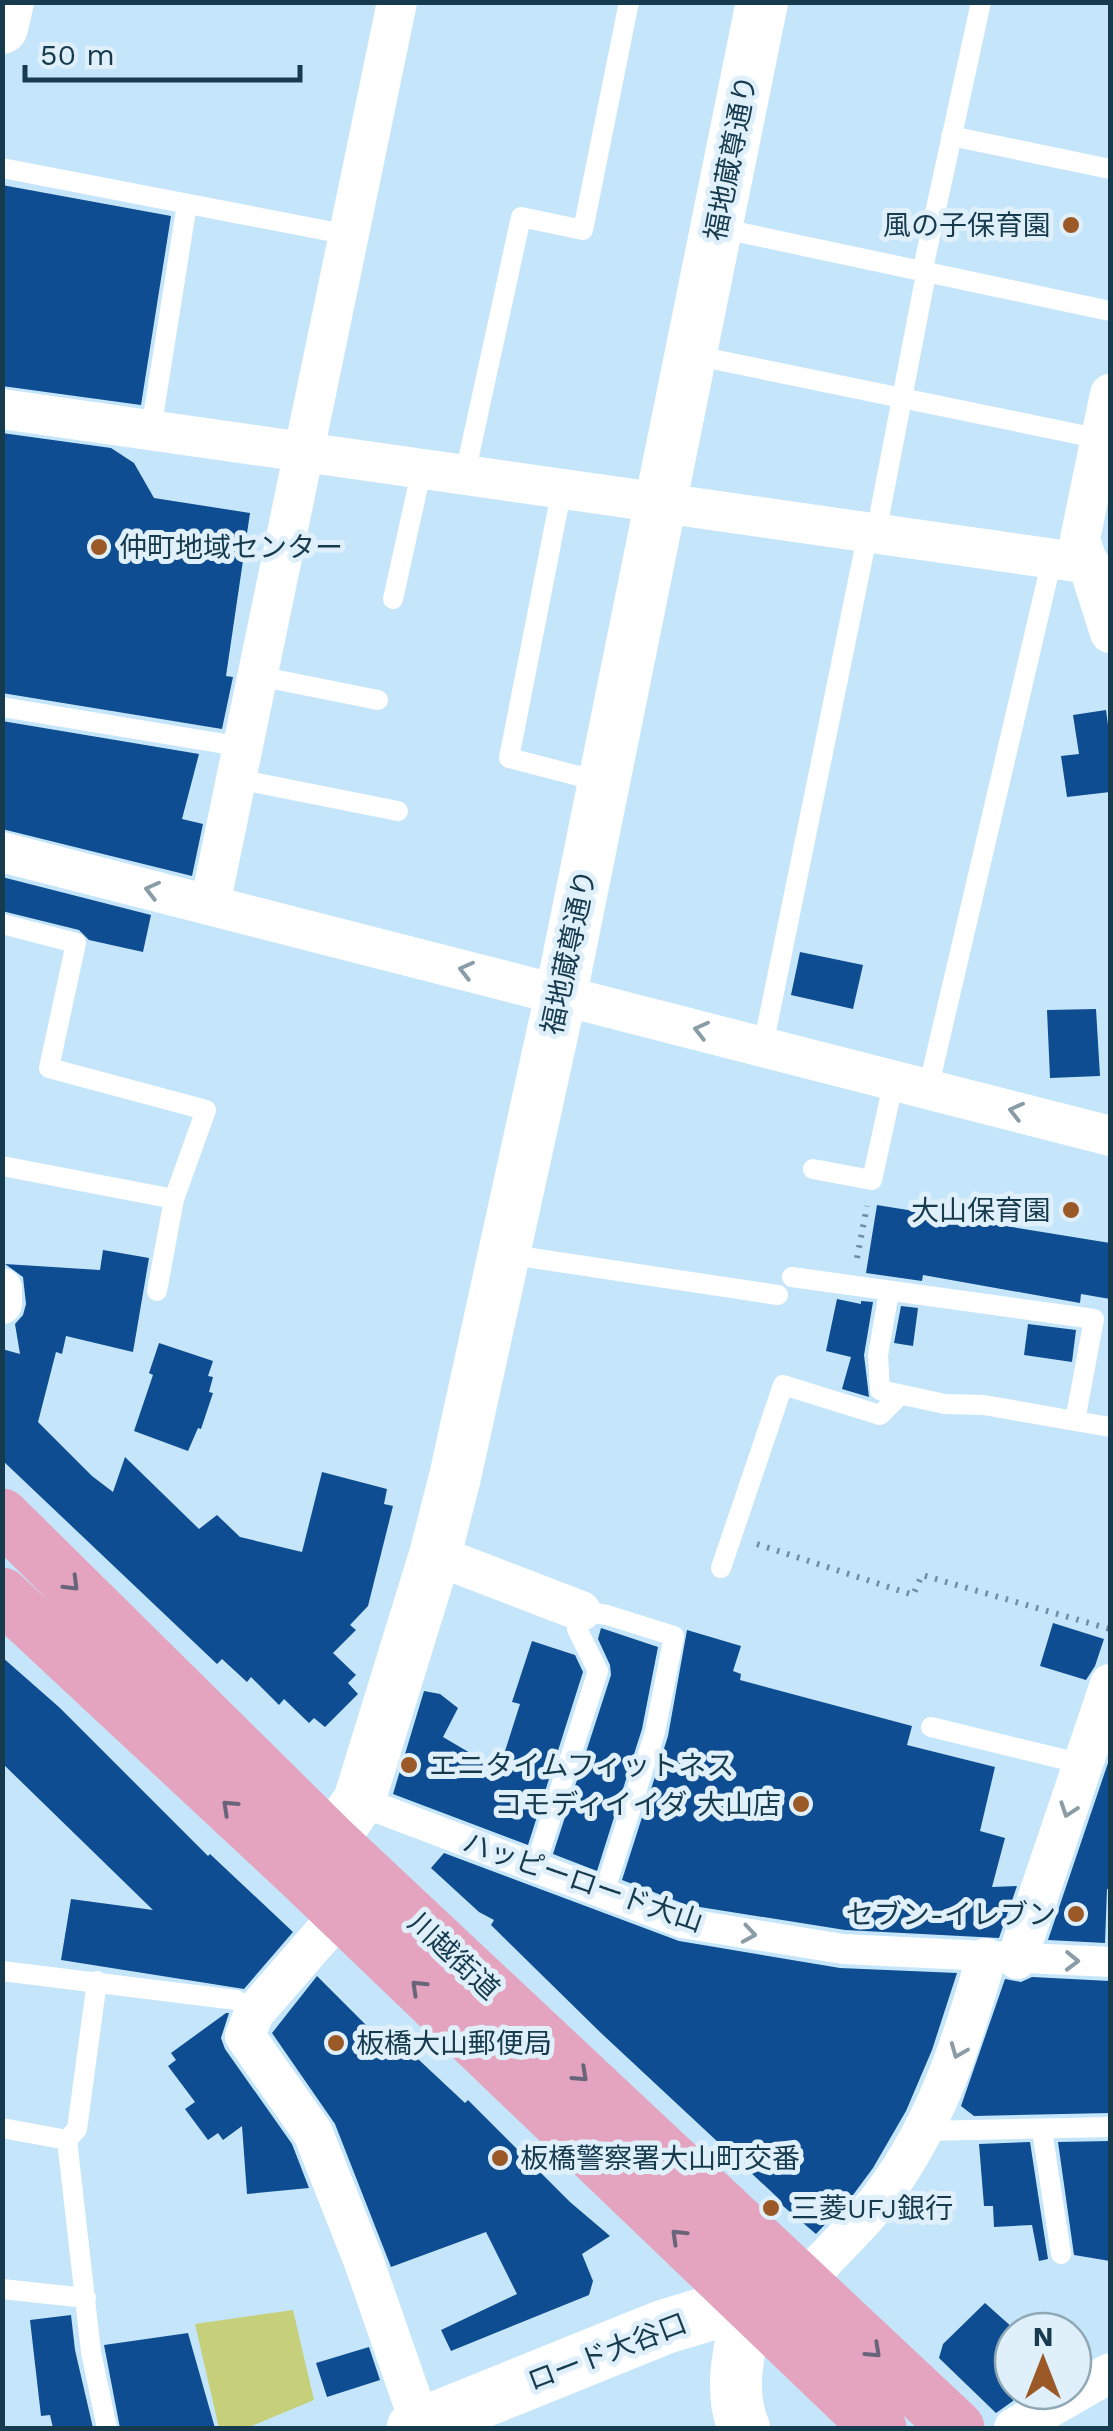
<svg xmlns="http://www.w3.org/2000/svg" width="1113" height="2431" font-family="'Work Sans','Noto Sans JP',sans-serif">
	<style>
		.green { fill: #c6d07b }
		.building { fill: #0e4d91 }
		.lines { fill: none; stroke-linecap: round; stroke-linejoin: round }
		.path { stroke: #6c8fa3; stroke-width: 6; stroke-dasharray: 2.5 8; stroke-linecap: butt }
		.service { stroke: #fff; stroke-width: 20 }
		.pedestrian { stroke: #fff; stroke-width: 30 }
		.minor { stroke: #fff; stroke-width: 40 }
		.tertiary { stroke: #fff; stroke-width: 52 }
		.secondary { stroke: #fff; stroke-width: 55 }
		.trunk { stroke: #e4a3be; stroke-width: 55 }
		.oneway { stroke: #8a9da7 }
		.oneway2 { stroke: #68657b }
		.poi-dot { fill: #9b5927; stroke: #e0f0fa; stroke-width: 4 }
		.labels { text-anchor: middle; dominant-baseline: central; stroke-width: 10; stroke-linejoin: round; paint-order: stroke }
		.street-label { font-size: 28px; fill: #163b4f; stroke: #e0f0fa }
		.poi-label { font-size: 28px; fill: #163b4f; stroke: #e0f0fa; text-anchor: start }
	</style>
	<rect width="100%" height="100%" fill="#c5e6fa"/>
	<!-- green -->
	<path class="green" d="M293,2310L314,2400L247,2428H219L195,2324Z"/>
	<!-- building -->
	<path class="building" d="M2,185L171,216L141,405L2,386Z
		M2,433L111,448L134,463L154,498L250,513L226,676L233,677L222,729L2,693Z
		M1106,710L1110,740V792L1067,797L1061,756L1079,754L1073,715Z
		M2,721L199,754L182,819L203,824L192,876L2,829Z
		M2,877L151,915L143,952L89,940L79,930L2,911Z
		M800,952L863,965L853,1009L791,995Z
		M1096,1009L1100,1076L1050,1078L1047,1010Z
		M877,1205L1110,1243V1299L1081,1294L1080,1303L923,1275L922,1281L866,1273Z
		M103,1250L149,1258L133,1352L66,1336L62,1354L56,1352L38,1422L92,1476L113,1492L125,1457L199,1529L217,1515L240,1537L302,1552L322,1472L387,1489L384,1504L393,1506L368,1606L350,1625L356,1630L333,1653L356,1675L348,1683L358,1694L325,1727L314,1718L309,1723L284,1699L279,1705L251,1677L247,1682L222,1659L217,1664L2,1460V1349L20,1354L15,1324L23,1315L26,1304L23,1277L5,1264L100,1270Z
		M837,1299L861,1304V1301L873,1302L864,1355L869,1397L842,1389L851,1357L826,1351Z
		M901,1306L918,1308L913,1346L894,1343Z
		M1028,1324L1076,1330L1072,1362L1024,1355Z
		M159,1343L213,1361L208,1376L213,1377L209,1392L213,1393L201,1429L198,1428L188,1451L134,1431L153,1375L149,1373Z
		M1053,1623L1104,1639L1095,1666L1086,1680L1040,1666Z
		M601,1628L658,1647L642,1729L597,1871L553,1854L611,1675L610,1665L598,1639Z
		M687,1630L741,1646L733,1671L741,1674L740,1680L912,1726L907,1745L995,1767L980,1831L1005,1838L992,1887L1017,1886L999,1938L845,1930L687,1905L622,1880L668,1736Z
		M532,1641L575,1655L583,1672L528,1845L393,1794L424,1691L440,1694L458,1708L443,1737L499,1770L520,1704L512,1702Z
		M2,1657L60,1708L208,1856L210,1854L293,1932L244,1989L61,1960L71,1899L153,1910L2,1763Z
		M1110,1757V1889H1107L1105,1943L1048,1940Z
		M444,1853L679,1941L840,1968L957,1973L932,2050L906,2111L873,2168L853,2195L816,2234L776,2200L778,2198L601,2033L491,1925L494,1920L479,1912L431,1868Z
		M317,1976L379,2038L387,2030L465,2103L468,2100L570,2202L610,2236L582,2254L593,2281L589,2295L451,2351L441,2330L517,2294L486,2232L391,2267L335,2124L272,2033Z
		M1032,1977L1110,1981V2113L974,2116L961,2106L1005,1979L1021,1982Z
		M226,2013H229L221,2038L225,2049L292,2144L309,2188L247,2194L242,2126L223,2140L218,2133L208,2140L185,2109L195,2102L168,2066L176,2060L171,2053Z
		M1110,2141V2261L1074,2255L1058,2142Z
		M1030,2142L1048,2259L1039,2261L1032,2225L994,2227L993,2206H984L979,2144Z
		M985,2303L1013,2328V2401L996,2413L939,2358L943,2344Z
		M71,2315L75,2350L93,2428H53L50,2415L41,2416L30,2320Z
		M188,2333L215,2428H120L104,2345Z
		M369,2347L380,2380L327,2397L316,2363Z"/>
	<g class="lines">
		<!-- path -->
		<path class="path" d="M857,1258L867,1206
			M757,1544L913,1595L922,1575L1110,1629"/>
		<!-- service -->
		<path class="service" d="M951,136L1110,169
			M2,168L349,235
			M719,228L1110,311
			M922,273L981,2
			M693,355L1101,439
			M151,430L187,204
			M465,474L521,217L583,230L629,2
			M562,488L509,758L602,782
			M876,533L926,274
			M393,599L422,468
			M258,676L378,700
			M2,707L243,747
			M237,779L398,811
			M2,924L76,943L49,1068L206,1110L174,1199L2,1166
			M763,1046L868,532
			M928,1089L1052,559
			M813,1169L872,1180L894,1080
			M505,1254L778,1295
			M792,1277L1094,1319L1075,1421L1110,1427
			M157,1291L174,1199
			M889,1292L878,1355L880,1390L945,1404L984,1405L1075,1421
			M721,1568L783,1385L880,1415L900,1395
			M931,1727L1083,1764
			M535,1867L598,1671L577,1629L581,1611L607,1615L674,1636L655,1732L604,1893
			M2,1971L236,2000L254,2013
			M2,2128L67,2140L91,2352L107,2428
			M1042,2130L1061,2254
			M924,2131L1110,2127
			M67,2140L77,2129L97,1981
			M2,2289L86,2298"/>
		<!-- pedestrian -->
		<path class="pedestrian" d="M359,1801L682,1923L843,1949L1110,1962"/>
		<!-- minor -->
		<path class="minor" d="M1110,394L1080,539L1110,633
			M2,409L1090,564
			M2,852L1110,1136
			M210,905L397,2
			M2,1288V1304
			M435,1555L581,1611
			M341,1913L254,2013L245,2036L313,2133L364,2262L421,2426
			M1017,1959L1110,1684
			M803,2284C824,2258 849,2236 871,2210C932,2136 961,2048 986,1958
			M1014,2428L1110,2373"/>
		<!-- tertiary -->
		<path class="tertiary" d="M2,28L8,2
			M302,1872L331,1841L359,1801L435,1555L455,1477L561,994L762,2
			M744,2428C727,2388 741,2346 748,2304"/>
		<!-- secondary -->
		<path class="secondary" d="M414,2428L664,2327L790,2289"/>
		<!-- trunk -->
		<path class="trunk" d="M2,1516L331,1841L957,2428
			M2,1595L300,1873L879,2428"/>
	</g>
	<!-- one-way arrows -->
	<defs><path id="oneway-chevron" d="M-2-3.5L2.5 0L-2 3.5" fill="none" stroke-width="1.6" stroke-linecap="round" stroke-linejoin="round" transform="scale(2.5)"/></defs>
	<g class="oneway">
		<use href="#oneway-chevron" transform="translate(152 890) rotate(-166)"/>
		<use href="#oneway-chevron" transform="translate(466 970) rotate(-166)"/>
		<use href="#oneway-chevron" transform="translate(701 1030) rotate(-166)"/>
		<use href="#oneway-chevron" transform="translate(1016 1111) rotate(-166)"/>
		<use href="#oneway-chevron" transform="translate(1068 1810) rotate(109)"/>
		<use href="#oneway-chevron" transform="translate(749 1934) rotate(9)"/>
		<use href="#oneway-chevron" transform="translate(1072 1961) rotate(1)"/>
		<use href="#oneway-chevron" transform="translate(958 2051) rotate(112)"/>
	</g>
	<g class="oneway2">
		<use href="#oneway-chevron" transform="translate(72 1584) rotate(45)"/>
		<use href="#oneway-chevron" transform="translate(229 1807) rotate(-137)"/>
		<use href="#oneway-chevron" transform="translate(418 1987) rotate(-136)"/>
		<use href="#oneway-chevron" transform="translate(581 2075) rotate(43)"/>
		<use href="#oneway-chevron" transform="translate(678 2236) rotate(-136)"/>
		<use href="#oneway-chevron" transform="translate(874 2351) rotate(43)"/>
	</g>
	<!-- markers -->
	<g class="poi-dot">
		<circle cx="1071" cy="225" r="10"/>
		<circle cx="99" cy="547" r="10"/>
		<circle cx="1071" cy="1210" r="10"/>
		<circle cx="409" cy="1765" r="10"/>
		<circle cx="801" cy="1804" r="10"/>
		<circle cx="1076" cy="1914" r="10"/>
		<circle cx="336" cy="2043" r="10"/>
		<circle cx="500" cy="2158" r="10"/>
		<circle cx="771" cy="2208" r="10"/>
	</g>
	<g class="labels">
		<!-- street labels -->
		<g class="street-label">
			<text transform="translate(731 158) rotate(-79)">福地蔵尊通り</text>
			<text transform="translate(569 952) rotate(-78)">福地蔵尊通り</text>
			<text transform="translate(583 1882) rotate(19)">ハッピーロード大山</text>
			<text transform="translate(454 1956) rotate(43)">川越街道</text>
			<text transform="translate(607 2352) rotate(-21)">ロード大谷口</text>
		</g>
		<!-- poi labels -->
		<g class="poi-label">
			<text x="1051" y="225" text-anchor="end">風の子保育園</text>
			<text x="119" y="547">仲町地域センター</text>
			<text x="1051" y="1210" text-anchor="end">大山保育園</text>
			<text x="429" y="1765">エニタイムフィットネス</text>
			<text x="781" y="1804" text-anchor="end">コモディイイダ 大山店</text>
			<text x="1056" y="1914" text-anchor="end">セブン-イレブン</text>
			<text x="356" y="2043">板橋大山郵便局</text>
			<text x="520" y="2158">板橋警察署大山町交番</text>
			<text x="791" y="2208">三菱UFJ銀行</text>
		</g>
	</g>
	<!-- border -->
	<rect width="1113" height="2431" fill="none" stroke="#163b4f" stroke-width="10"/>
	<!-- north arrow -->
	<g transform="translate(1043 2361)"><circle r="48" fill="#e0f0fa" stroke="#8fa8b6" stroke-width="2.5"/>
	<path d="M0-8L18 38L0 25L-18 38Z" fill="#9b5927"/>
	<text y="-15" font-size="28" font-weight="bold" text-anchor="middle" fill="#163b4f">N</text>
	</g>
	<!-- scale -->
	<path d="M25 65v15h275v-15" fill="none" stroke="#163b4f" stroke-width="5"/>
	<text x="40" y="65" font-size="30" fill="#163b4f" stroke="#e0f0fa" stroke-width="8" paint-order="stroke">50 m</text>
</svg>
